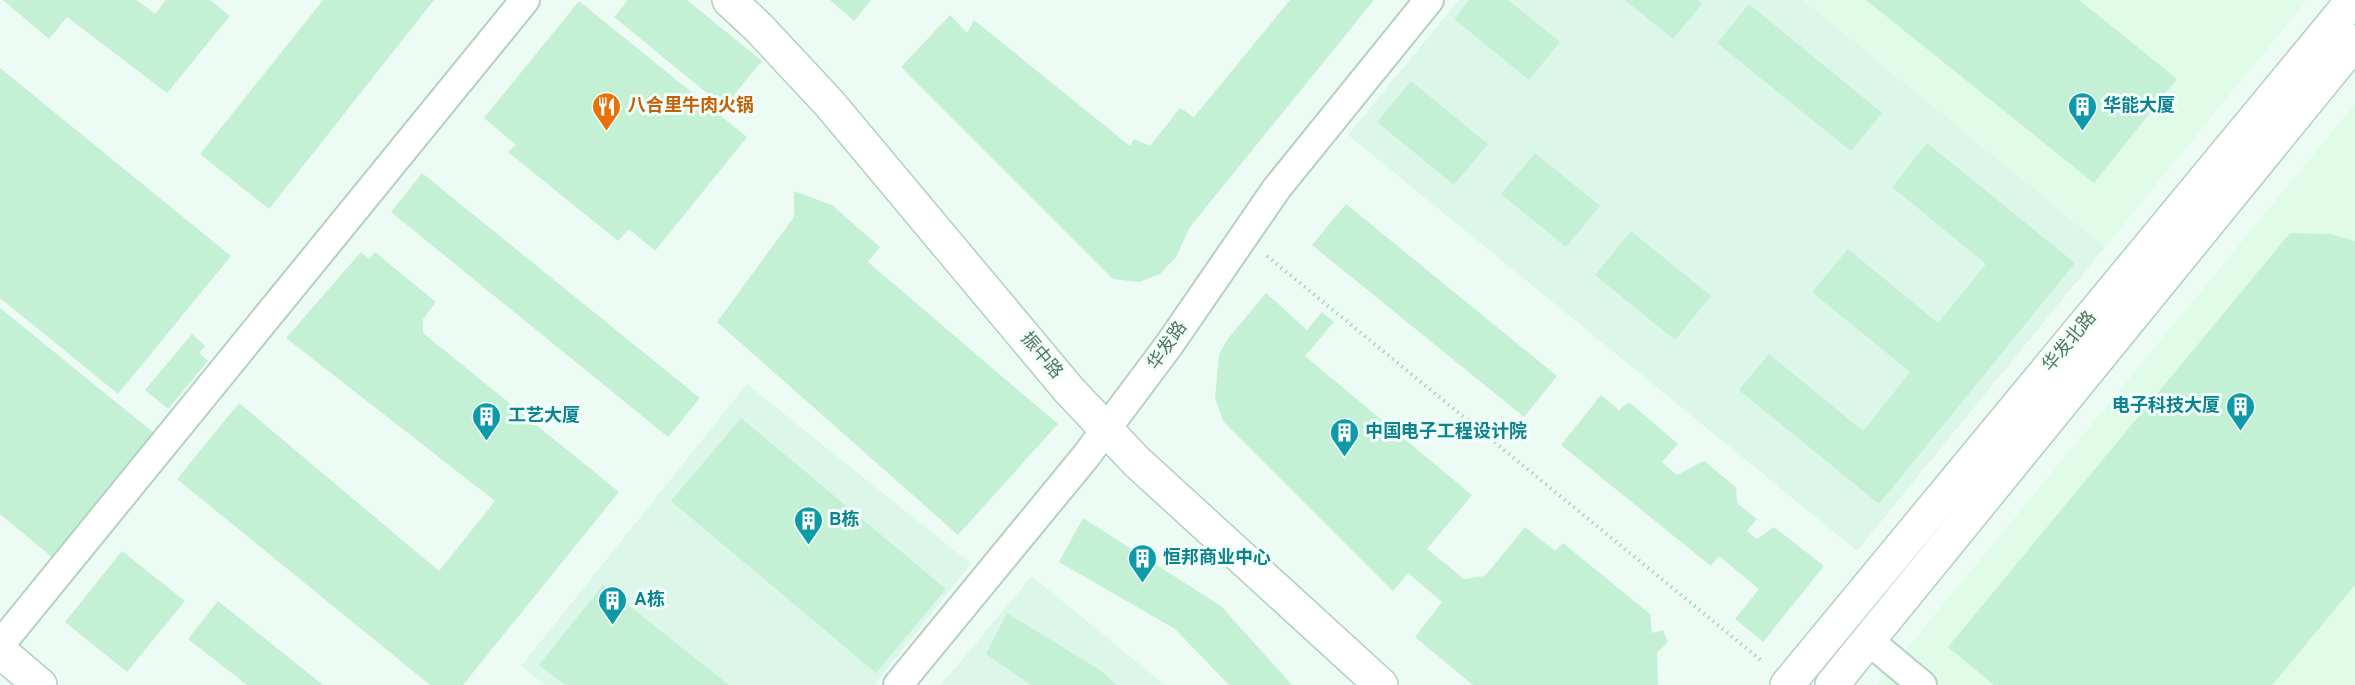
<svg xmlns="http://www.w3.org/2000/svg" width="2355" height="685" font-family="Overpass,'Noto Sans SC',sans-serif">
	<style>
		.residential { fill: #ddf6ea }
		.commercial { fill: #e0fbe8 }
		.building { fill: #c4f0d5 }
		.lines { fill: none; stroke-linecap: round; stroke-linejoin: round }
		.street-casing { stroke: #b3d1c0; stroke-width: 32 }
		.secondary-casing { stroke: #afd1bd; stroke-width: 36 }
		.path { stroke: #a7d6b8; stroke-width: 4; stroke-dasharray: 1.5 4.5; stroke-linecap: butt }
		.street { stroke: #fff; stroke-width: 28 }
		.secondary { stroke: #fff; stroke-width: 33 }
		.labels { text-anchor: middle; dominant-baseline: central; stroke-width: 6; stroke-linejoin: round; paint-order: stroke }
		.food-label { font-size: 18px; font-weight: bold; fill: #c56008; stroke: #f2fef9; text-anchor: start }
		.culture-label { font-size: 18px; font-weight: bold; fill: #0d838f; stroke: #f2fef9; text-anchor: start }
		.street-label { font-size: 18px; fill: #4f775c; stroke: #f2fef9 }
	</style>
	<rect width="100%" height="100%" fill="#ecfcf5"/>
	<!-- residential -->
	<path class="residential" d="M1459,0H1803L2105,247L1857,551L1348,135Z
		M747,384L971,564L874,685H545L521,666Z
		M1032,576L1165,685H941Z"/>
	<!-- commercial -->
	<path class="commercial" d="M1803,0H2307L2105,247Z
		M2355,104V685H1877L1882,679Z"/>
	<!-- building -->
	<path class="building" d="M3,0H137L155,14L166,0H210L230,16L167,93L67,17L49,39Z
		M323,0H434L269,209L200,154Z
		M628,0H687L762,61L724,107L614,17Z
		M830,0H871L854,21Z
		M1290,0H1374L1190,227L1176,257L1160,274L1139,282L1113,279L901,67L950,15L967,33L974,20L1130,146L1134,139L1150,146L1180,108L1194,117Z
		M1469,0H1508L1560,42L1529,80L1454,19Z
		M1625,0H1698L1702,4L1673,39Z
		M1866,0H2079L2177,79L2094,183Z
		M579,1L747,137L655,251L629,229L618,241L508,152L516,145L484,118Z
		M1749,4L1882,113L1851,151L1717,43Z
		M0,68L231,256L118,394L0,298Z
		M1411,81L1488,144L1454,185L1377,122Z
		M1927,143L2075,263L1879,504L1739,390L1769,354L1863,431L1910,372L1812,292L1848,249L1938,323L1986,264L1892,187Z
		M1535,153L1600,206L1566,247L1501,194Z
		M422,173L700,398L668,437L391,212Z
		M794,191L832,205L880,247L868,262L1058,424L958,535L717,322L794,217Z
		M1346,204L1557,376L1524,417L1312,245Z
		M1631,231L1711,296L1675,340L1595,275Z
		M2290,233L2331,234L2355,241V585L2272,685H1994L1948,647Z
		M361,252L369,259L375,252L436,302L423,319V333L619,492L463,685H430L177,479L239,403L439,571L495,501L286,338Z
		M1266,293L1307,330L1322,312L1334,322L1305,356L1472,495L1427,549L1464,579L1485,576L1525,527L1555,551L1563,543L1650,614L1652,633L1663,630L1668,642L1657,653L1658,685H1473L1415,637L1442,602L1408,573L1393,591L1223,421L1215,398L1219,354L1227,340Z
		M0,308L159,437L58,562L0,514Z
		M192,334L205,346L199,353L208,361L168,409L145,390Z
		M1601,395L1619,410L1629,402L1678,444L1662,462L1677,475L1704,461L1736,487L1737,503L1757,519L1747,531L1757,539L1774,527L1824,566L1763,642L1735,619L1759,589L1719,556L1711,566L1561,445Z
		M741,418L946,589L876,673L671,501Z
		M1083,518L1221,606L1292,685H1229L1175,629L1059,562Z
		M122,551L185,601L127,672L65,622Z
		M603,585L729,685H565L539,665Z
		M218,601L323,685H247L188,639Z
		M1007,613L1103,672L1116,685H1031L986,654Z"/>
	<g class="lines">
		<defs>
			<path id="street" d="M1868,640L1922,685
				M0,645L525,0
				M898,685L1086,456L1169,345L1277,188L1429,0"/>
			<path id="secondary" d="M729,0L759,28L829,103L1069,390L1136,461L1381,685
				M0,651L40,685
				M1787,685L2353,0
				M1832,685L2355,42"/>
		</defs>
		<!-- street casing -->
		<use href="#street" class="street-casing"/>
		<!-- secondary casing -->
		<use href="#secondary" class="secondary-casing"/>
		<!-- path -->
		<path class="path" d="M1267,256L1763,662"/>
		<!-- street -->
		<use href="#street" class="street"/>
		<!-- secondary -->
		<use href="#secondary" class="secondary"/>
	</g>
	<!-- icons -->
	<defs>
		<symbol id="restaurant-pin" viewBox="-11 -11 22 30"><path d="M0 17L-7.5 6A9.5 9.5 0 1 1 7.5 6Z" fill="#e8710a" stroke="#f2fef9"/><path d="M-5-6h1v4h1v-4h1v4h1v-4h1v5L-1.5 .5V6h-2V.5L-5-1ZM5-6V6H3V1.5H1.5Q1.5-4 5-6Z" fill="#fff"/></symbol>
		<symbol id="building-pin" viewBox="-11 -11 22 30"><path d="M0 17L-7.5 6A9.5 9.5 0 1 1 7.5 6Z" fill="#0f9aa8" stroke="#f2fef9"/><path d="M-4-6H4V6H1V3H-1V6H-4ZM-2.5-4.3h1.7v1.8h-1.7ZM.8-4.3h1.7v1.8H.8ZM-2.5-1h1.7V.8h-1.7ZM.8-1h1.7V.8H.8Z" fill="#fff"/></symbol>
	</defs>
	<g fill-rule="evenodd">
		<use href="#restaurant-pin" x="590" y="90" width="33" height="45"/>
		<use href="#building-pin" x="2066" y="90" width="33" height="45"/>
		<use href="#building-pin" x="2224" y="390" width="33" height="45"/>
		<use href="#building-pin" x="470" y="400" width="33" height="45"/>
		<use href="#building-pin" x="1328" y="416" width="33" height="45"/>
		<use href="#building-pin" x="792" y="504" width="33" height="45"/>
		<use href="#building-pin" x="1126" y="542" width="33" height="45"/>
		<use href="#building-pin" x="596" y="584" width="33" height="45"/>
	</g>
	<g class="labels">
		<!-- food labels -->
		<g class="food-label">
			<text x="628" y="106">八合里牛肉火锅</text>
		</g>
		<!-- culture labels -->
		<g class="culture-label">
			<text x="2103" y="106">华能大厦</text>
			<text x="2220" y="406" text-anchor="end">电子科技大厦</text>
			<text x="508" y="416">工艺大厦</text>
			<text x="1365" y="432">中国电子工程设计院</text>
			<text x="829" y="520">B栋</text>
			<text x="1163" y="558">恒邦商业中心</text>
			<text x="634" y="600">A栋</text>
		</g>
		<!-- street labels -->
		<g class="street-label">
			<text transform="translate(2070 342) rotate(-50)">华发北路</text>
			<text transform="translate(1168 346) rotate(-55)">华发路</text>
			<text transform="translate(1041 356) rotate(50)">振中路</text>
		</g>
	</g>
</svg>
